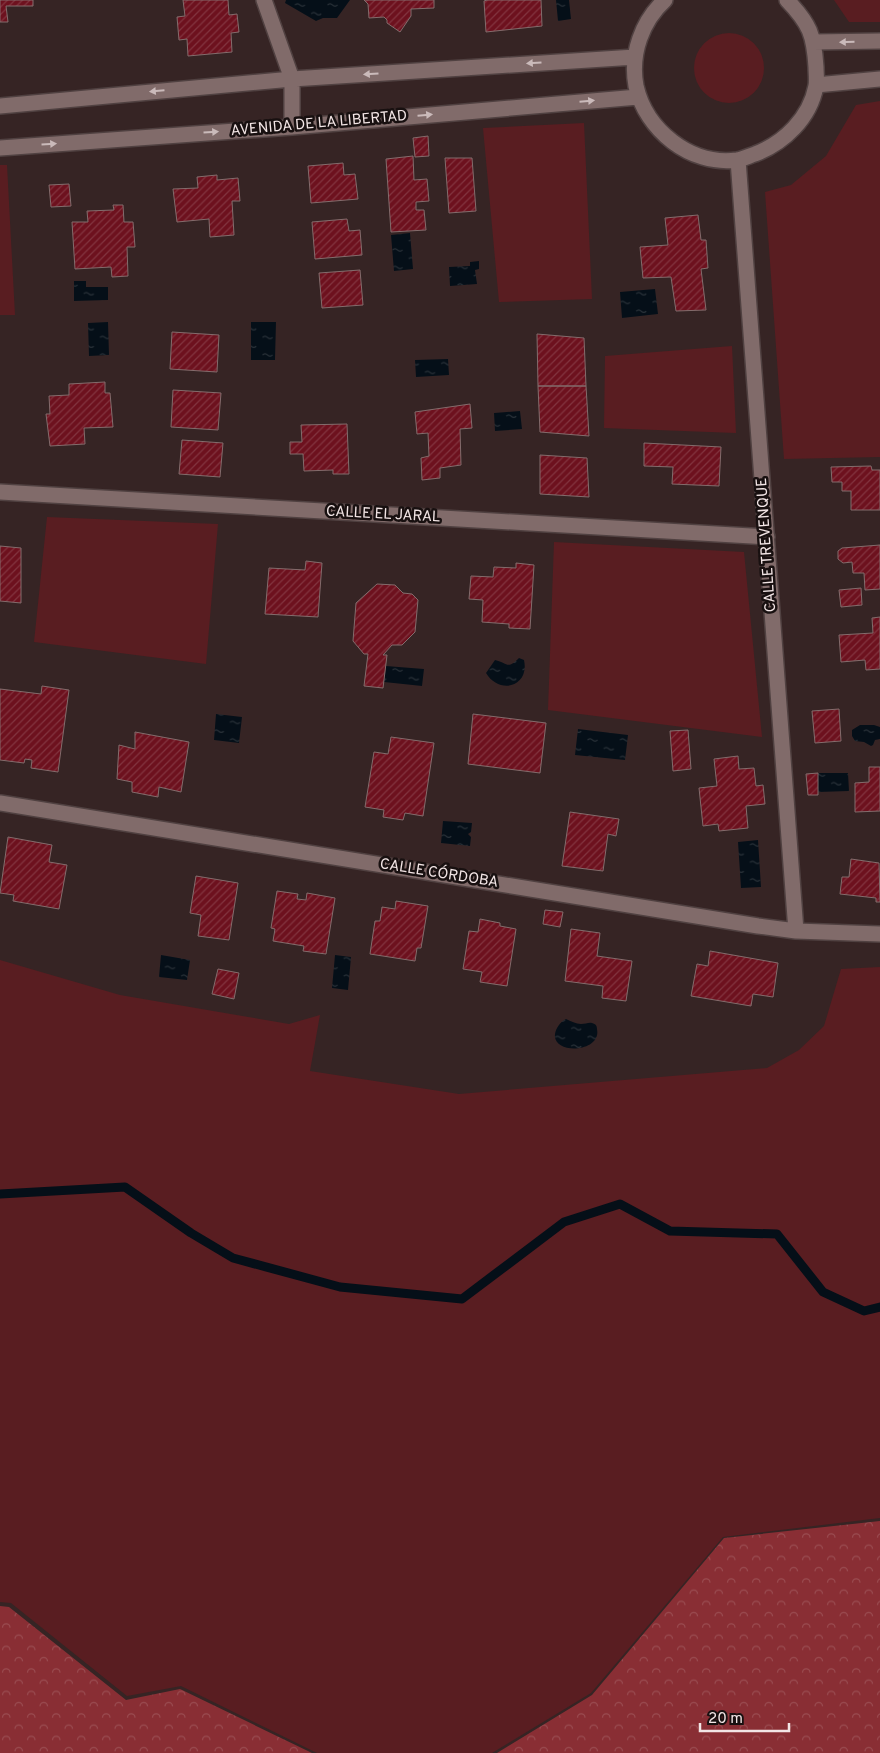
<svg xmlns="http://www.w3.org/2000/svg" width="880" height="1753" font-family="Overpass,sans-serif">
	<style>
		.green { fill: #591d21 }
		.forest { fill: url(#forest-crowns) }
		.water { fill: url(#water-ripples) }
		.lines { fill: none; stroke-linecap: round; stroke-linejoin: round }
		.stream { stroke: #050f18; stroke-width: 9 }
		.building { fill: url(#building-hatch); stroke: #836c6c }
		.minor-casing { stroke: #504141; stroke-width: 18 }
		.minor { stroke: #816b6a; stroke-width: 15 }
		.oneway { fill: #cababa }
		.labels { text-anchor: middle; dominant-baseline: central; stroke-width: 5; stroke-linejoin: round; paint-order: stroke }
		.street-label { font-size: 15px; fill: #f2e5e5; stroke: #181010 }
	</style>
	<defs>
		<pattern id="forest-crowns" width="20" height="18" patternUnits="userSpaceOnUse" patternTransform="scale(1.25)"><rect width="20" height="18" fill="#892e34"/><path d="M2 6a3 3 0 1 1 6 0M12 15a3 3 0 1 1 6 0" fill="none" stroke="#9a4c51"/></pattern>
		<pattern id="water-ripples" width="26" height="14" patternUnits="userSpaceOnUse" patternTransform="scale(1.25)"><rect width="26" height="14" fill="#050f18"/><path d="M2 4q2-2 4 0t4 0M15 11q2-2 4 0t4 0" fill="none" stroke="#2a3239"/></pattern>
		<pattern id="building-hatch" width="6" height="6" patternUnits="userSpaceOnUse" patternTransform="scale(1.25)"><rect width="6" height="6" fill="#6d111e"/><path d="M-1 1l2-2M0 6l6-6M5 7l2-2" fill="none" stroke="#82343f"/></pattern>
	</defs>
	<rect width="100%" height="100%" fill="#362424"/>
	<!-- green -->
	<path class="green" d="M834,0H880V22H849Z
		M694 68a35 35 0 1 1 70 0a35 35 0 1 1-70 0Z
		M880,101V457L784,459L765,192L791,185L826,156L856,105Z
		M584,123L592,299L499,302L483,128Z
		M0,165H7L15,315H0Z
		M732,346L736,433L604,428L605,356Z
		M47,517L218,524L206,664L34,642Z
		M554,542L744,552L762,737L548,710Z
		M0,960L120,995L289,1024L320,1015L310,1071L459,1094L767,1068L799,1050L824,1026L841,969L880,967V1518L723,1537L591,1693L492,1753H317L181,1686L127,1696L11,1603L0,1602Z"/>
	<!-- forest -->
	<path class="forest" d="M880,1521V1753H497L592,1695L724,1538Z
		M0,1606L9,1607L126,1700L180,1689L312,1753H0Z"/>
	<!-- water -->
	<path class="water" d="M286,0H350L337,18H323L316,21L285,3Z
		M556,0H569L571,19L558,21Z
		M410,233L413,269L394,271L391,235Z
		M479,261V269L475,270L477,284L450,286L449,267L470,266V262Z
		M74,281H86V287H108V300L74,301Z
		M655,289L658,314L622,318L620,292Z
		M108,322L109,355L89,356L88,323Z
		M251,322H276L275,360H251Z
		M448,359L449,375L416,377L415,360Z
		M520,411L522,429L495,431L494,413Z
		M519,658L524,660C530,687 499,695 486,673L495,660C508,663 507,670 519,658Z
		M386,666L424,669L422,686L384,682Z
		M216,714L242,717L239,743L214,740Z
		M860,725H874L880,727V739L875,740L873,745L871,746L864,742L855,741L852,736V730Z
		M578,729L628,735L625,760L575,755Z
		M818,773H848L849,791L818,792Z
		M443,821L472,823L471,832L468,834L471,837L470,846L441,843Z
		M758,840L761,887L741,888L738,842Z
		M161,955L190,960L187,980L159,977Z
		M335,955L351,957L348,990L332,988Z
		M566,1019C571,1021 576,1024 581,1024C585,1024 589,1022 592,1023C596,1024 597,1026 597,1029C602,1053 552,1055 555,1034C556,1028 560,1022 566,1019Z"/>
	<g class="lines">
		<!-- stream -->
		<path class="stream" d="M0,1194L125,1187L191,1233L233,1258L340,1287L462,1299L564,1222L620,1204L670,1231L777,1234L823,1292L864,1311L880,1307"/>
	</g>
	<!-- building -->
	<path class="building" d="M0,0H33V6H6L8,22H0Z
		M183,0H228L229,15L237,14L239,32L231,33L232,52L188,56L187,39L179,40L177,17L185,16Z
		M364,0H434V8L411,9V16L400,32L387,23V20L384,17L369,18L368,4Z
		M487,0H541L542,26L486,32L484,1Z
		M428,136L429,156L415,157L413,138Z
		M413,156L414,180L427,179L429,201L416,202V210H424L426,230L391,232L386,159Z
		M445,158H472L476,211L449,213Z
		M343,163L344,175L355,174L358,199L311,203L308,166Z
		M217,175V180L238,178L240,201H232L234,235L210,237L209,219L177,222L173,189L198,188L197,177Z
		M69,184L71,206L51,207L49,185Z
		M113,205H123L124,222H133L135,247H127L128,276L112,277L111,267L75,269L72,222H88L87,211L114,210Z
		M698,215L701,240H706L708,268L701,269L706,310L676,311L671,277L643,278L640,247L668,245L665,218Z
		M347,219L349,231L360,230L362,255L315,259L312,222Z
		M360,270L363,305L322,308L319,273Z
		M172,332L219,335L217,372L170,369Z
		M537,334L584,338L586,386H538Z
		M105,382V393H110L113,427L84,428L85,444L50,446L46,414H50L49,396L69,395V384Z
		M538,386H586L589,436L540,432Z
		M173,390L221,393L218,430L171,427Z
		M470,404L472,428L460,429L461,465L440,468V478L422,480L421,458L429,456L428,433L417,434L415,412Z
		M347,424L349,474H333V470L304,471L303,454H290V442H302L301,425Z
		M182,440L223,443L220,477L179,474Z
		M644,443L721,447L719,486L672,484L673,467L644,466Z
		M540,455L587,458L589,497L540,494Z
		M871,466L872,470H880V510H851V491H842V482H832L831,467Z
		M880,545V589L865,590L864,573H853L852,562L843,563L838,559V551L842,548Z
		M0,546L21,548V603L0,601Z
		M306,561L322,563L318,617L265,614L269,568L305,570Z
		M516,563L534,565L530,629L509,628V624L482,622L483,600L469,599L471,576L493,577L494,567L516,568Z
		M377,584L395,585L403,593L412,594L418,600L415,632L402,645H392L383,655H387L383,688L364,686L368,654H364L353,641L356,603Z
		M861,588L862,605L841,607L839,590Z
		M880,617V669L866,670L865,660L841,662L839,635L873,633L872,618Z
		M42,686L69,690L58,772L31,768L32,760L25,759L24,763L0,760V689L41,694Z
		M839,709L841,741L815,743L812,711Z
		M473,714L546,723L540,773L468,764Z
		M688,730L691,769L673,771L670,731Z
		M135,732L189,742L181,792L159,787L158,797L132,792V782L117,779L119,745L135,749Z
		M391,737L434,743L423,816L405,813L403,820L383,817L384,810L365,807L374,752L388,754Z
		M738,756L739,769L754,768L756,786L763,785L765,804L746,806L748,828L719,831L718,824L703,826L699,788L717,786L714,759Z
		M869,767H880V811L855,812V783L869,782Z
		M818,773V795H808L806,774Z
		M570,812L619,819L616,836L608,834L603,871L562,866Z
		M8,837L52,845L49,862L67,865L59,909L13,901L14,895L0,893Z
		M851,859L879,863L880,902H876V898L840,894L842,877H849Z
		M196,876L238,883L229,940L198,936L201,915L190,913Z
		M277,891L298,894L297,899L306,900L307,893L335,898L326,954L303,951L304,946L273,941L275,929L271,928Z
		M396,901L428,906L421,948H417L415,961L370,954L375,921H380L382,907L395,909Z
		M545,910L563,912L560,927L543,924Z
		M480,919L500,923V926L516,929L507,986L480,982L482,972L463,969L469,931L478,932Z
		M571,929L600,933L597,956L632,961L626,1001L602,998L603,986L565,981Z
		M710,951L778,963L773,997L753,994L751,1006L691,996L697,964L708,966Z
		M218,969L239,973L234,999L212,994Z"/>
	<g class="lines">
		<defs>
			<path id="minor" d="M264,0L292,79V127
				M665,0C642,21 630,54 636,86C646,130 690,166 737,160C743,159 749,156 755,154C784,143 810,118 816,86C817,80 816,73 816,67C814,35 810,24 787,0
				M814,42L880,41
				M816,85L880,79
				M0,106L292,79L635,57
				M0,148L292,127L638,97
				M738,160L796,931
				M0,492L767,537
				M0,803L758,926L796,931L880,934"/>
		</defs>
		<!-- minor casing -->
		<use href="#minor" class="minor-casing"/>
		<!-- minor -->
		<use href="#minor" class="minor"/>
	</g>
	<!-- one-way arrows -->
	<defs><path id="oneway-solid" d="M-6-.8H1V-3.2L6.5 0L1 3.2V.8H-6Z" transform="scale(1.25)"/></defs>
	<g class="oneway">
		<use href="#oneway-solid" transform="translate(847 42) rotate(179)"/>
		<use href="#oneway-solid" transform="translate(534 63) rotate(176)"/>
		<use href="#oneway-solid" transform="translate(371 74) rotate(176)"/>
		<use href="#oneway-solid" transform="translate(157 91) rotate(175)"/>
		<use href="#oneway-solid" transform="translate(587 101) rotate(-5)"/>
		<use href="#oneway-solid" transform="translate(425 115) rotate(-5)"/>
		<use href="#oneway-solid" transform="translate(211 132) rotate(-4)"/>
		<use href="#oneway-solid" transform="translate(49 144) rotate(-4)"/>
	</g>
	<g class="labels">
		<!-- street labels -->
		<g class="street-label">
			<text transform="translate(319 124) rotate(-5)">AVENIDA DE LA LIBERTAD</text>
			<text transform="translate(383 515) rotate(3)">CALLE EL JARAL</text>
			<text transform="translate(767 545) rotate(-94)">CALLE TREVENQUE</text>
			<text transform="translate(439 874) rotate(9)">CALLE CÓRDOBA</text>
		</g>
	</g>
	<!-- scale -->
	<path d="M700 1723v8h89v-8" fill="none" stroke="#f2e5e5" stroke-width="2.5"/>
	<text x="708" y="1723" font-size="15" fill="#f2e5e5" stroke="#181010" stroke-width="4" paint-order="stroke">20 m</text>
</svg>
